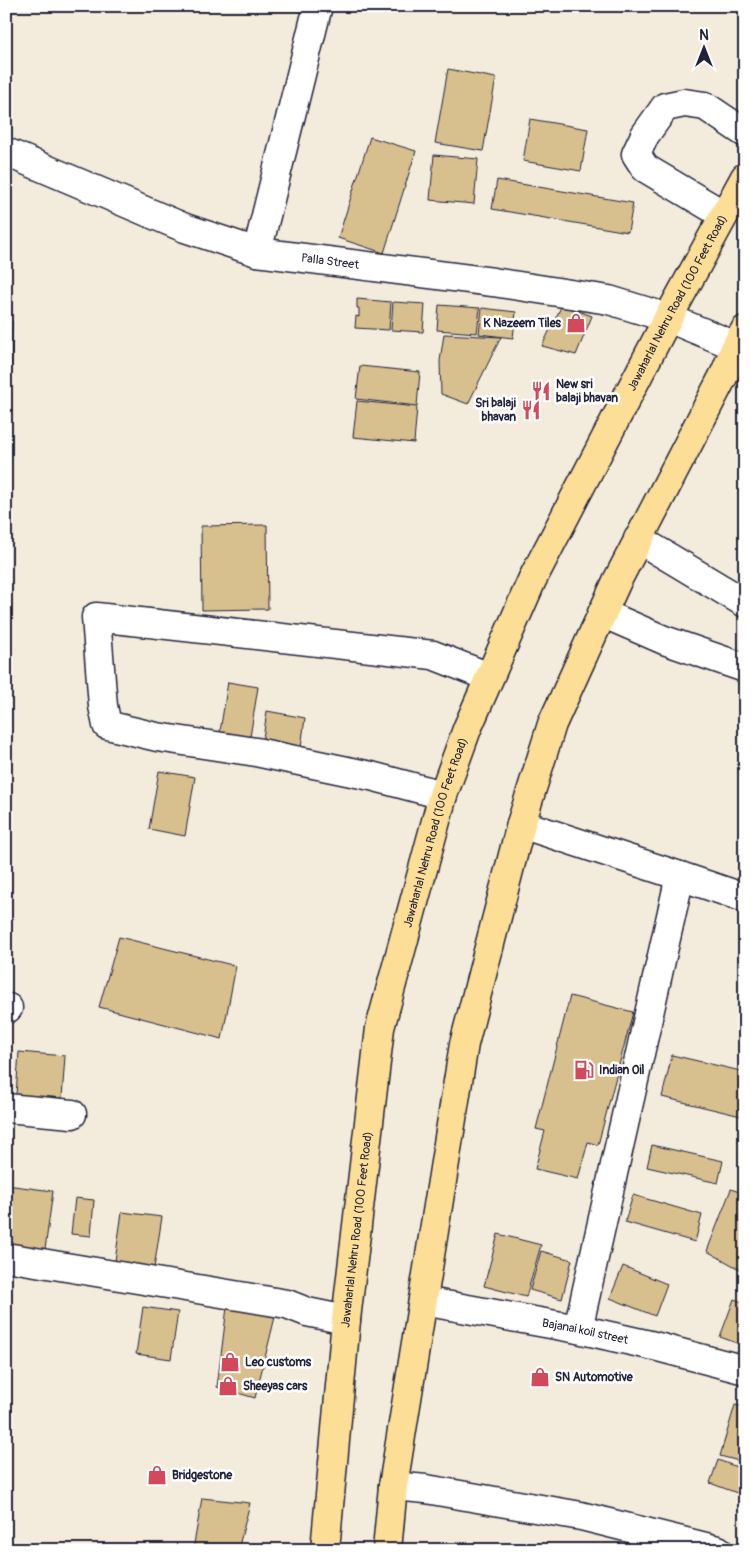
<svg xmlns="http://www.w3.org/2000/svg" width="751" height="1556" font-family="Pangolin,sans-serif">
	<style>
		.building { fill: #d8bf8e; stroke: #22223b }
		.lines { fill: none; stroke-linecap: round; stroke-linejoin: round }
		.minor-casing { stroke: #22223b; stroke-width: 31 }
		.major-casing { stroke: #22223b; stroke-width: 31 }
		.minor { stroke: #fff; stroke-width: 28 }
		.major { stroke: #fdde96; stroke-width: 28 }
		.labels { text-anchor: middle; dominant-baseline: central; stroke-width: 5; stroke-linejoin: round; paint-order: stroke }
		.street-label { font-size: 12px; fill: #22223b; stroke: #fff }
		.poi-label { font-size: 12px; font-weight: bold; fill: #22223b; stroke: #fff; text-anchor: start }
	</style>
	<rect width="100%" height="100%" fill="#f3ecdd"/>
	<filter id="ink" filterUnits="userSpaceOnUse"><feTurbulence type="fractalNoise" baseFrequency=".02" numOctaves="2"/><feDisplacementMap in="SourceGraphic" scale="10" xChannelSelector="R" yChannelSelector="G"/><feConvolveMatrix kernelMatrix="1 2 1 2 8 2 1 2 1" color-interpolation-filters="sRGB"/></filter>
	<g filter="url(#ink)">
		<!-- building -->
		<path class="building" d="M448,69L496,78L483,151L435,143Z
			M530,119L588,129L581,171L523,161Z
			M370,137L416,151L384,253L338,238Z
			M434,155L478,159L474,204L430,200Z
			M497,180L633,203L628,232L492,209Z
			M357,299L391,302L389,330L355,328L356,316L359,317V308H357Z
			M393,302L425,304L423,332L391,330Z
			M439,305L480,308L477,333L437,330Z
			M562,305L592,316L576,355L542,346Z
			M482,308L516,312L513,338L479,334Z
			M6,321H12L11,375H6Z
			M444,334L501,337L468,404L441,394L440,361Z
			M360,366L420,372L417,406L356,399Z
			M357,401L417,407L414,443L353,437Z
			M267,525L268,609L202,610L201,526Z
			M228,682L258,687L247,756L217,750Z
			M267,711L305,718L298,770L259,766Z
			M159,771L195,777L185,836L149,829Z
			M119,937L236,966L222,1039L99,1007Z
			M570,996L633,1012L598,1145L588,1142L578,1179L535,1169L545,1131L536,1129Z
			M19,1052L65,1056L62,1098L16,1095Z
			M672,1055L745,1072V1117L662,1097Z
			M652,1145L723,1161L718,1183L647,1167Z
			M6,1185L53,1191L43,1264L6,1259Z
			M731,1189L745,1194V1259L741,1270L707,1251Z
			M633,1195L702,1215L695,1242L625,1222Z
			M75,1198L94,1200L91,1236L71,1234Z
			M122,1212L162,1217L152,1281L113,1275Z
			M498,1234L541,1245L526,1297L484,1286Z
			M541,1251L572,1260L562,1299L530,1290Z
			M623,1266L667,1284L655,1316L610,1298Z
			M734,1299L745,1303V1346L720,1337Z
			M143,1307L178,1312L171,1359L136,1354Z
			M227,1307L275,1317L255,1398L217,1387Z
			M735,1405L745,1407V1455L743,1462L720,1456Z
			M718,1460L745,1470V1474L737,1493L710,1483Z
			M202,1498L250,1503L238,1550H193Z"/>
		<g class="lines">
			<defs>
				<g id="minor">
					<path id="s1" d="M6,152L185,228L257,252L493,282L609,300L668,318L736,346"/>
					<path d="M724,215L645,168L636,154L645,135L665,107L684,103L705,106L745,133"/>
					<path d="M257,252L318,6"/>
					<path d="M638,539L745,603"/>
					<path d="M602,613L664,640L745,668"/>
					<path d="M443,795L371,776L256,752L157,737L107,725L103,706L96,617L433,655L489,677"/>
					<path d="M521,824L680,876"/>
					<path d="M6,1008H8"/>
					<path d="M6,1108L72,1114"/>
					<path d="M6,1257L287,1304L307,1312L346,1320"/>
					<path id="s2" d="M423,1301L578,1329L654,1346L745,1370"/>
					<path d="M578,1329L680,876L745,898"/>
					<path d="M393,1486L426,1489L581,1516L718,1550"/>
				</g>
				<g id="major">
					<path id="s3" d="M325,1550L346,1320L380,1028L443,795L467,729L532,580L668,318L745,177"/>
					<path d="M387,1550L393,1486L464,1044L521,824L552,724L617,581L725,373L736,346L745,330"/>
				</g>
			</defs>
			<!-- minor casing -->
			<use href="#minor" class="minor-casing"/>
			<!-- major casing -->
			<use href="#major" class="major-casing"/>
			<!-- minor -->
			<use href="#minor" class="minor"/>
			<!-- major -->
			<use href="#major" class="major"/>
		</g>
	</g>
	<!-- icons -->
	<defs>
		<symbol id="shop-bare" viewBox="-9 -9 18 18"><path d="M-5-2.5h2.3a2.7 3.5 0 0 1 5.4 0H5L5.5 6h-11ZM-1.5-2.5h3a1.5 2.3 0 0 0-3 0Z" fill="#d1495b" stroke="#fff" stroke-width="2.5" paint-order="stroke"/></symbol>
		<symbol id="restaurant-bare" viewBox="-9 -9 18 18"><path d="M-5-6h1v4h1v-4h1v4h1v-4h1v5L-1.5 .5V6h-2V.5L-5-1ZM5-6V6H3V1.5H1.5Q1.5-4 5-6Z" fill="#d1495b" stroke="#fff" stroke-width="2.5" paint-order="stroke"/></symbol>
		<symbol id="fuel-bare" viewBox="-9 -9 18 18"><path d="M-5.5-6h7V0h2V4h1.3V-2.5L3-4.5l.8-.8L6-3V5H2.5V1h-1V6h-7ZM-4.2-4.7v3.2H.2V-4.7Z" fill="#d1495b" stroke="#fff" stroke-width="2.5" paint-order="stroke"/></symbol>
	</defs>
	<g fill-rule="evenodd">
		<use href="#shop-bare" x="562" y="309" width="28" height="28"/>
		<use href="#restaurant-bare" x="527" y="377" width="28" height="28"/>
		<use href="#restaurant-bare" x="517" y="396" width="28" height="28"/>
		<use href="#fuel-bare" x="570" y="1056" width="28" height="28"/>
		<use href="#shop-bare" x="216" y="1348" width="28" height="28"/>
		<use href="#shop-bare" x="526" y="1363" width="28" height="28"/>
		<use href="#shop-bare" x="214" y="1372" width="28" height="28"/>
		<use href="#shop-bare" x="143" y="1461" width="28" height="28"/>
	</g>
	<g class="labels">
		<!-- street labels -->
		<g class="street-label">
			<text stroke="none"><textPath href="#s1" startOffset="344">Palla Street</textPath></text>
			<text stroke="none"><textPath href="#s3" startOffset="1312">Jawaharlal Nehru Road (100 Feet Road)</textPath></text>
			<text stroke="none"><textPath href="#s3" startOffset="728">Jawaharlal Nehru Road (100 Feet Road)</textPath></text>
			<text stroke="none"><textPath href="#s3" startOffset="322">Jawaharlal Nehru Road (100 Feet Road)</textPath></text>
			<text stroke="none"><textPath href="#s2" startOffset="165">Bajanai koil street</textPath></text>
		</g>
		<!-- poi labels -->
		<g class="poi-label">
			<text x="561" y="323" text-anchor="end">K Nazeem Tiles</text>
			<text x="556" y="384">New sri<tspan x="556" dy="14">balaji bhavan</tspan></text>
			<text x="516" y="403" text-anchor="end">Sri balaji<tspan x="516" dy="14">bhavan</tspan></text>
			<text x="599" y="1070">Indian Oil</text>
			<text x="245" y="1362">Leo customs</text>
			<text x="555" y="1377">SN Automotive</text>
			<text x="243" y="1386">Sheeyas cars</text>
			<text x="172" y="1475">Bridgestone</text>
		</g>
	</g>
	<!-- margin -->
	<rect width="751" height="1556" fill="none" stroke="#fff" stroke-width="25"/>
	<rect x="12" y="12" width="726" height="1531" fill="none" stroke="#22223b" stroke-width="2" filter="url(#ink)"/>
	<!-- north arrow -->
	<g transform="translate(704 48)" stroke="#ffffff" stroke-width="4" paint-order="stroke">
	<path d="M0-4L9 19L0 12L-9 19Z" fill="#22223b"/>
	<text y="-8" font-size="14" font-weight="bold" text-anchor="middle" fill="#22223b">N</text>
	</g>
</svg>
